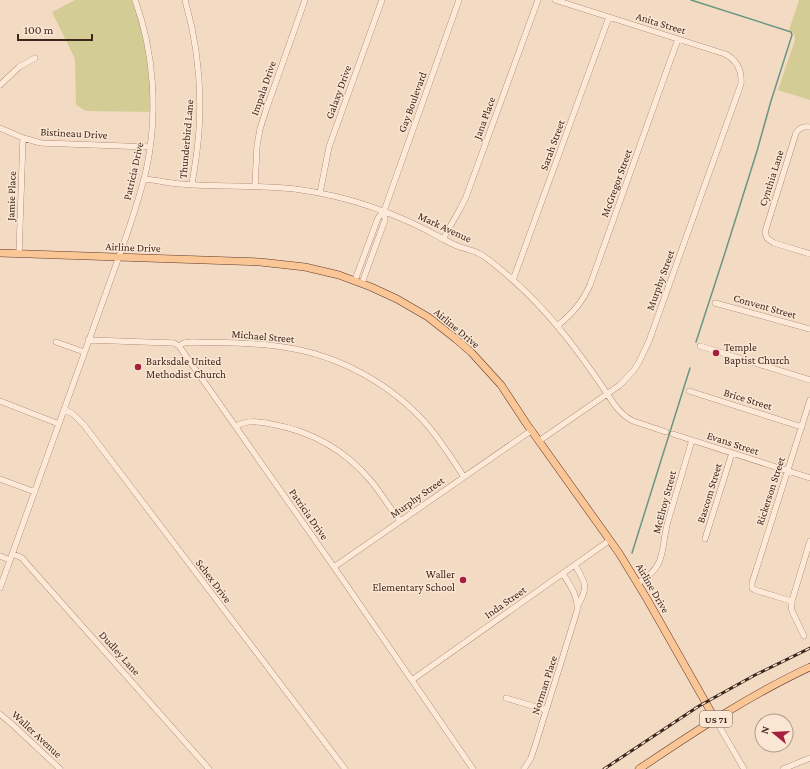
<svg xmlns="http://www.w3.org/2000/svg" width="810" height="769" font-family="'Crimson Pro',serif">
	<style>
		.green { fill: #d3cd95 }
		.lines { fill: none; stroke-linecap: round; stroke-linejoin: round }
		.stream { stroke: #6a9682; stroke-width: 1.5 }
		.minor-casing { stroke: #906957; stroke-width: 6 }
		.major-casing { stroke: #5e382b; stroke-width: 8 }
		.minor { stroke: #fde9d7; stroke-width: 5.5 }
		.major { stroke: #fbc696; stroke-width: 7 }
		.rail-casing { stroke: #3e261d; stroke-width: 3 }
		.rail { stroke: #fae6d3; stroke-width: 1.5; stroke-dasharray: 4.5; stroke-linecap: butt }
		.poi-dot { fill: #a71f3d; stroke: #fae6d3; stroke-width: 1.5 }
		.labels { text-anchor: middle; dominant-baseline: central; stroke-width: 3; stroke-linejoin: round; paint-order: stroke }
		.shield { fill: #fae6d3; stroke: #766054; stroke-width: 1 }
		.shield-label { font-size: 10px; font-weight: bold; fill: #3e261d }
		.street-label { font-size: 11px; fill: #3e261d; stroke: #fae6d3 }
		.poi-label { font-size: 11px; fill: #3e261d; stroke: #fae6d3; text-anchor: start }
	</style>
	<rect width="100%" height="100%" fill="#f3dac3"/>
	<!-- green -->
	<path class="green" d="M75,0H135L149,55L153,112L86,111L76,105L75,59L52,12Z
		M799,0H810V100L778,90L795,40C795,35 793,32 789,30Z"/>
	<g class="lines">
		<!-- stream -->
		<path class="stream" d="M691,0L788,31L791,32L792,35L771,101L757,151L724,256L696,342
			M632,553L690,368"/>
		<defs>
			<path id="minor" d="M185,0C197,42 202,86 199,130C198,148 195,166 192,184
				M0,85L19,67L35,58
				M810,127C804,126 799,128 796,133L765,232L767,238L774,243L810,254
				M0,128L23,138L41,143L150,147
				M144,179C156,180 168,183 180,184C218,187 257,185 295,189C348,196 397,213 443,239C449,242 454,245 460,247C467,249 475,251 482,255C491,261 498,267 506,274C549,310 583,357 614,404C619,411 625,417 633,421L666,432
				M255,186L257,146L260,129L266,110L305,0
				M320,193L329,147L382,0
				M443,239L460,209L466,197L538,0
				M19,254L23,138
				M355,280L378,218L384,211L459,0
				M513,280L609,17
				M362,283L385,220L384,211
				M715,303L810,329
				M557,326C572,314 582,303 590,285L678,39
				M88,340L174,343L179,346L334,567L473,769
				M56,342L84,352
				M179,346L184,343L192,342C223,343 253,342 283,347C339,355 392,384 429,427C442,443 453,460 464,477
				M700,346L810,380
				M689,391L802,427
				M0,401L59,424
				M64,409L73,414L84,425L345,769
				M236,427C245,419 261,422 271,424C311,431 345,450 371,481C381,493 390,508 400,521
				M673,434L810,478
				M539,441L620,385L634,370L639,362L649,341L741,84C742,70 737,60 725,54L555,0
				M0,479L35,492
				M705,539L732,453
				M13,554L22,558L28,565L209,769
				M0,556L10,560
				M575,565C585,582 589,587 578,605
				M334,567L532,430
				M638,583C668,566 660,549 668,521L692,440
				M0,588L126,237C134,213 142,190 147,166C158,112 154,52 135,0
				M791,601L755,590L752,588V583L810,400
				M804,636L792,611L791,604L810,541
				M412,680L610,540
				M506,698L546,710
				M0,714L14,726L60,769
				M715,719L744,769
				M524,769L531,758L535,746L577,611C579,597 570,585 563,574
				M783,769L810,758"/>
			<path id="major" d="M0,253L260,262L305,267L339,275L371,287L397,299L428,317L456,339L471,352L501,385L526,423L619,553L647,599L715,719
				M639,769C694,732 750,695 810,667"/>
		</defs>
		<!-- minor casing -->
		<use href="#minor" class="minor-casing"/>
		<!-- major casing -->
		<use href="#major" class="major-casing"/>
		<!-- minor -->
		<use href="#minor" class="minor"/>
		<!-- major -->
		<use href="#major" class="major"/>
		<defs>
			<path id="rail" d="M604,769L699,706L755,675L810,648"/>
		</defs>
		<!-- rail casing -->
		<use href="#rail" class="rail-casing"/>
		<!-- rail -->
		<use href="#rail" class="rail"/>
	</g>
	<!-- markers -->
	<g class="poi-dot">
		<circle cx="716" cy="353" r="4"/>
		<circle cx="138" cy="367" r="4"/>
		<circle cx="463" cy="580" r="4"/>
	</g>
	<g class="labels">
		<!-- shield labels -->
		<rect class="shield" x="700" y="711" width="32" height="16" rx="3"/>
		<g class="shield-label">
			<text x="716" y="719">US 71</text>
		</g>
		<!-- street labels -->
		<g class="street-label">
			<text transform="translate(661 23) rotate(17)">Anita Street</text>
			<text transform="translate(263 88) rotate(-71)">Impala Drive</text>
			<text transform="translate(338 92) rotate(-70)">Galaxy Drive</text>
			<text transform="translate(412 102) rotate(-70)">Gay Boulevard</text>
			<text transform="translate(484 118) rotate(-70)">Jana Place</text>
			<text transform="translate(74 133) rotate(3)">Bistineau Drive</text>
			<text transform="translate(186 139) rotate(-85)">Thunderbird Lane</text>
			<text transform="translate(552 145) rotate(-70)">Sarah Street</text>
			<text transform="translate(133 171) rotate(-77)">Patricia Drive</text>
			<text transform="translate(771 178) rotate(-72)">Cynthia Lane</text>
			<text transform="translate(616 183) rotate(-70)">McGregor Street</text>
			<text transform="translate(11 196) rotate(-88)">Jamie Place</text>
			<text transform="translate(445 227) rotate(25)">Mark Avenue</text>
			<text transform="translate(133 247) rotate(2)">Airline Drive</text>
			<text transform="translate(660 280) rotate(-70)">Murphy Street</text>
			<text transform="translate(765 306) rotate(16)">Convent Street</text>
			<text transform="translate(457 328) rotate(40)">Airline Drive</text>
			<text transform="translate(263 336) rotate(5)">Michael Street</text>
			<text transform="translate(748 399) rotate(17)">Brice Street</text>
			<text transform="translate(733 443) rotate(18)">Evans Street</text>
			<text transform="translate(770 491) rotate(-72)">Rickerson Street</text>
			<text transform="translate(709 493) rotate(-73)">Bascom Street</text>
			<text transform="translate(417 497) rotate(-35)">Murphy Street</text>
			<text transform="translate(664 502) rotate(-75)">McElroy Street</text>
			<text transform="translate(309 514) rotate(55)">Patricia Drive</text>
			<text transform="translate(214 581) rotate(53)">Schex Drive</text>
			<text transform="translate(653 588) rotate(60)">Airline Drive</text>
			<text transform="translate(505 602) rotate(-35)">Inda Street</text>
			<text transform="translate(120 653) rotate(48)">Dudley Lane</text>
			<text transform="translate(544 685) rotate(-72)">Norman Place</text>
			<text transform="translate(37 734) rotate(43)">Waller Avenue</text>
		</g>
		<!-- poi labels -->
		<g class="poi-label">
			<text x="724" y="347">Temple<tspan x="724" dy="13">Baptist Church</tspan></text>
			<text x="146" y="361">Barksdale United<tspan x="146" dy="13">Methodist Church</tspan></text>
			<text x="455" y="574" text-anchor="end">Waller<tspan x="455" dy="13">Elementary School</tspan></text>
		</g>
	</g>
	<!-- north arrow -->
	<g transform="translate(774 733) rotate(288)"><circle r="19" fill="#fae6d3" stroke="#af998a"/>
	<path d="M0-3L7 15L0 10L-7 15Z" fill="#a71f3d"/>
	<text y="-6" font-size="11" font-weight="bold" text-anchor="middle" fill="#3e261d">N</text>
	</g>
	<!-- scale -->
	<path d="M18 34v6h74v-6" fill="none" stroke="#3e261d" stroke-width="2"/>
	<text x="24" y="34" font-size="12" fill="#3e261d" stroke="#fae6d3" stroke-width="3" paint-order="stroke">100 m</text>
</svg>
